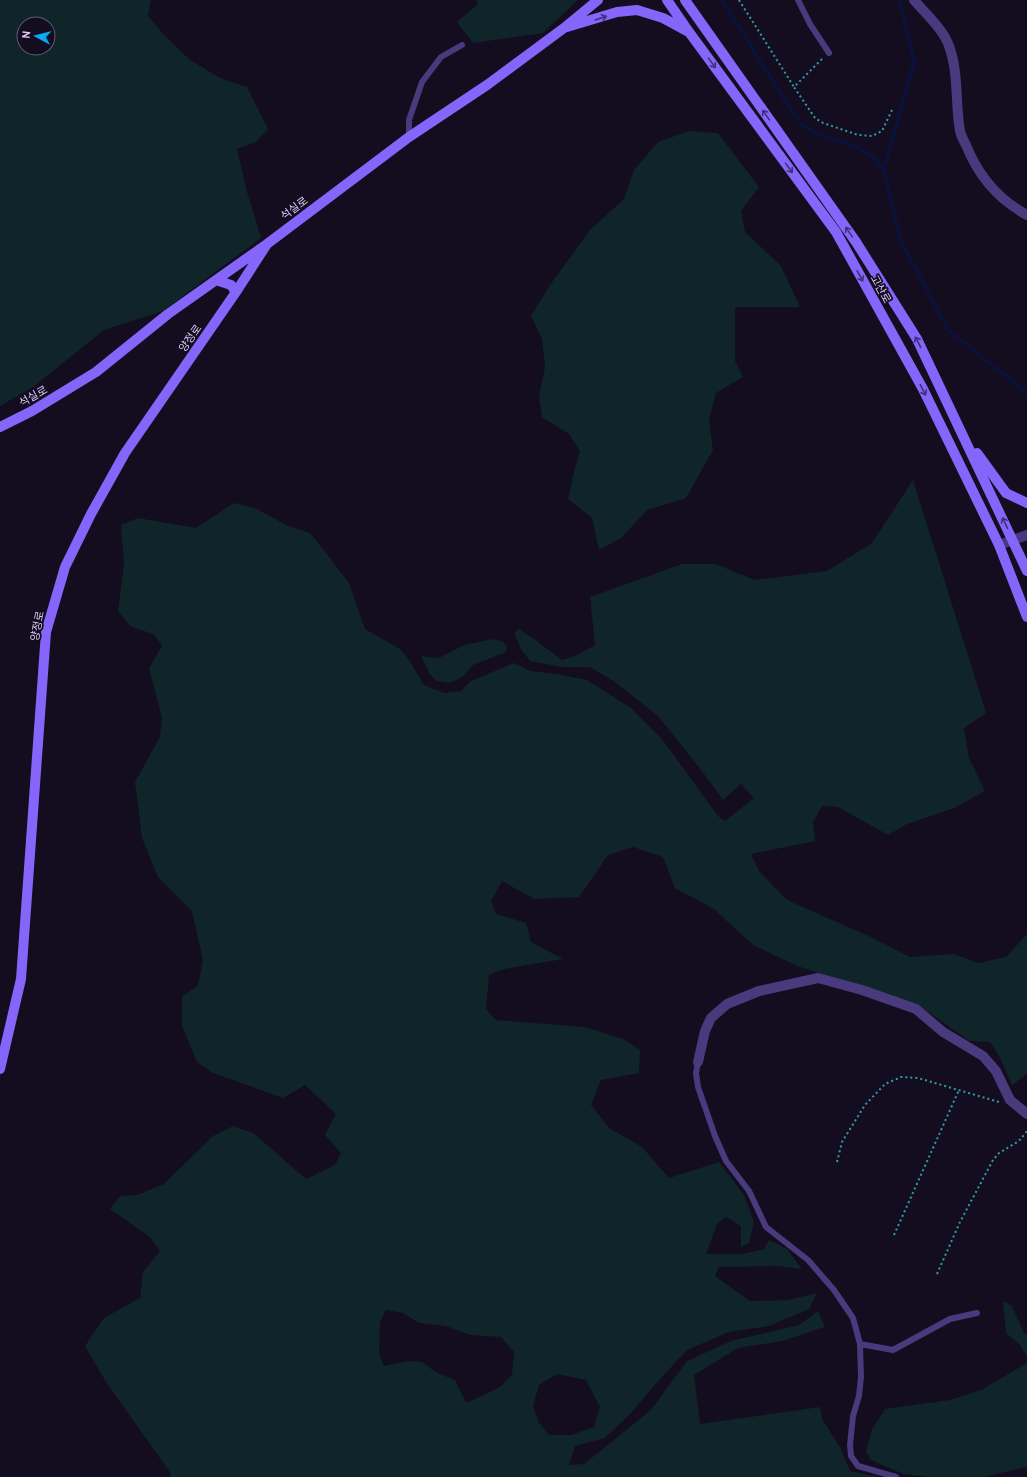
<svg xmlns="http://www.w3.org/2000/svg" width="1027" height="1477" font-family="'PT Sans','Noto Sans KR',sans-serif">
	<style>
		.green { fill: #102529; fill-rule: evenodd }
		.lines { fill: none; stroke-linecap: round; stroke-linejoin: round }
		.stream { stroke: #0a123b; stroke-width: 3.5 }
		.path { stroke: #309dae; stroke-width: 2; stroke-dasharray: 2 3; stroke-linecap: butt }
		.lane { stroke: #49397d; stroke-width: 6 }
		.street { stroke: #49397d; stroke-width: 10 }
		.secondary { stroke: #8665fb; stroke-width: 10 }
		.oneway { stroke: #413077 }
		.labels { text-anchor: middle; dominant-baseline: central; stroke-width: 3.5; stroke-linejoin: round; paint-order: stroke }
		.street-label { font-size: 11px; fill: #dbccfe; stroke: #130d1f }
	</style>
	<rect width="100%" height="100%" fill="#130d1f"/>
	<!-- green -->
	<path class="green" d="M0,0H151L148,16L164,35L190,60L220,78L247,87L268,129L256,142L237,149L247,192L261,238L163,311L104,330L33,387L0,406ZM24,24H48V48H24Z
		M476,0H578L543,33L473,43L457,22L478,4Z
		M689,131L718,133L759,187L741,211L745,232L781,266L800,307H735V361L743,377L716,393L709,420L713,450L686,498L647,510L621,538L599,550L592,518L568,499L574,472L580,451L569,434L542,417L539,396L545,367L542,339L531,316L550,285L590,230L624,199L634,170L658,142Z
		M913,480L986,713L964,728L969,758L985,791L954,808L907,824L888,835L838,807L822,806L813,822L815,841L751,854L759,871L787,900L873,938L910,957L954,954L978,963L1006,957L1027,934V1074L1012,1085L999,1056L990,1042L969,1041L917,1004L797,966L753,945L714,909L675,888L663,857L633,847L608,855L579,897L534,899L502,881L491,901L496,914L526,923L531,942L563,959L504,969L489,975L486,1009L496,1020L584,1027L623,1039L640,1050L639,1073L601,1080L591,1105L609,1128L642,1147L669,1178L719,1162L744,1195L754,1222L749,1243L741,1247V1226L726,1217L717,1224L706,1254H743L764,1249L769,1240L787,1249L802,1269L777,1266L719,1267L715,1276L750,1301L788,1300L817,1293L809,1309L769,1326L729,1332L687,1350L659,1380L632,1412L605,1438L575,1446L569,1465L584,1464L651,1410L687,1361L731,1341L799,1325L818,1311L825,1327L782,1341L738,1348L694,1375L700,1424L820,1407L822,1419L841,1449L850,1471L879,1477H171L169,1471L106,1382L85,1346L104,1318L140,1298L143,1272L160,1251L150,1237L110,1209L120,1196L137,1195L164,1184L213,1136L233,1126L253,1133L306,1179L335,1165L341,1153L325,1135L336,1114L305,1085L283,1098L213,1073L197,1062L182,1026V996L198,986L203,960L192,911L158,877L142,838L135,782L160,737L162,718L149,668L162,646L155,635L130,626L118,611L124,564L121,525L138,518L196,528L234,503L255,508L286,525L310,533L323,549L349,583L365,629L400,649L409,660L424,685L444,693L461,691L471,681L514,663L530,671L557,674L587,680L631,708L662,739L718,816L725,821L754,798L741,784L723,800L702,771L658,716L615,682L590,667H562L530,661L521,649L514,633L519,629L534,639L562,660L575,656L595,645L590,597L682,564H716L754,580L827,571L872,543ZM386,1310L403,1313L419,1323L446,1326L471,1335L501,1337L514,1352L512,1375L500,1387L469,1402L465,1401L455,1380L437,1373L422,1362L408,1361L384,1366L379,1353L380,1322ZM557,1374L586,1380L600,1407L594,1427L571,1435H549L539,1423L533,1406L539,1385Z
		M493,639L502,641L507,646L506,652L473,665L462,677L450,683L436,681L430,674L421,656L439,658L464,645Z
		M1003,1301L1012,1306L1024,1333L1027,1335V1357L1020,1345L1006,1333Z
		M1027,1363V1467L984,1477H929L903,1474L871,1460L866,1452L872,1429L885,1409L950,1400L981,1390Z"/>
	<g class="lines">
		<!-- stream -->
		<path class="stream" d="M722,0L784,99L802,125L823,137L851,144L871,155L884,170L900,239L948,330L1027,393
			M884,170L914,62L900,2"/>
		<!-- path -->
		<path class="path" d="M739,0L794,87
			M822,59L794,87L815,118L823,123L858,135L872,136L882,131L892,110
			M837,1162L842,1142L865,1105L885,1084L901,1077L918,1078L999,1102
			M894,1235L959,1090
			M937,1274L960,1222L993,1160L999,1153L1019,1141L1027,1131"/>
		<!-- lane -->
		<path class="lane" d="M798,0L810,24L829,53
			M409,137V120L422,82L441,57L462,45
			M698,1062L696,1073L698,1087L715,1136L726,1161L749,1191L766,1227L808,1260L834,1290L853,1318L860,1344L861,1377L859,1396L853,1416L850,1445L851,1456L858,1466L896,1477
			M860,1344L893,1350L950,1319L977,1313"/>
		<!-- street -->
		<path class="street" d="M914,0C925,13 943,29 949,46C959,73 955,103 960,131C961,136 964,141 966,145C978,175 999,200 1027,215
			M999,545L1027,535
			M698,1062L705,1031L711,1018L727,1004L759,991L818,978L862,990L916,1009L943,1032L983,1056L996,1071L1010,1100L1027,1114"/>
		<!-- secondary -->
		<path class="secondary" d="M667,0L689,32L836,232L923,389L999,545L1027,617
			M685,0L856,242L917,339L1027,571
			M567,27L617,12L637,10L663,18L687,31
			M216,280L231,285L236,292
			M0,427L32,411L96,372L168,314L267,244L409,137L487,85L564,28L598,0
			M977,453L1006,493L1027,503
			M0,1069L21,979L46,632L65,567L91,514L125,453L236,292L267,244"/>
	</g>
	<!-- one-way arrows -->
	<defs><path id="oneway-shaft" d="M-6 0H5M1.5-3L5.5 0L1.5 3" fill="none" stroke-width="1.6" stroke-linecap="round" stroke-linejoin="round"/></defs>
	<g class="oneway">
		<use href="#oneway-shaft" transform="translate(601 18) rotate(-19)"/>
		<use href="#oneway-shaft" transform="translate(712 63) rotate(54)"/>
		<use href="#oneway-shaft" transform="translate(766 115) rotate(-125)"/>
		<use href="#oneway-shaft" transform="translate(789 168) rotate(54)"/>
		<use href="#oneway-shaft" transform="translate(849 232) rotate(-125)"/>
		<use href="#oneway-shaft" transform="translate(860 276) rotate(61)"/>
		<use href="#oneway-shaft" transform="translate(918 342) rotate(-117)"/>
		<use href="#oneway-shaft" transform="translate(923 390) rotate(63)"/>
		<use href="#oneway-shaft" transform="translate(1005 523) rotate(-115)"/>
	</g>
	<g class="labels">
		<!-- street labels -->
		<g class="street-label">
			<text transform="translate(294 208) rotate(-37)">석실로</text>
			<text transform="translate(881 289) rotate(61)">고산로</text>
			<text transform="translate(190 338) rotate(-55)">양정로</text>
			<text transform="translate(33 396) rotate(-30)">석실로</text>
			<text transform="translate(37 626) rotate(-79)">양정로</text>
		</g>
	</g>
	<!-- north arrow -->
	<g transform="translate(36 36) rotate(277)"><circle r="19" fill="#130d1f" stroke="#635978"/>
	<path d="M0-3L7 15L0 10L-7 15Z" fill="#06abf0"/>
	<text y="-6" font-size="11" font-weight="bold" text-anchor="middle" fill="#dbccfe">N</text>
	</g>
</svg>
